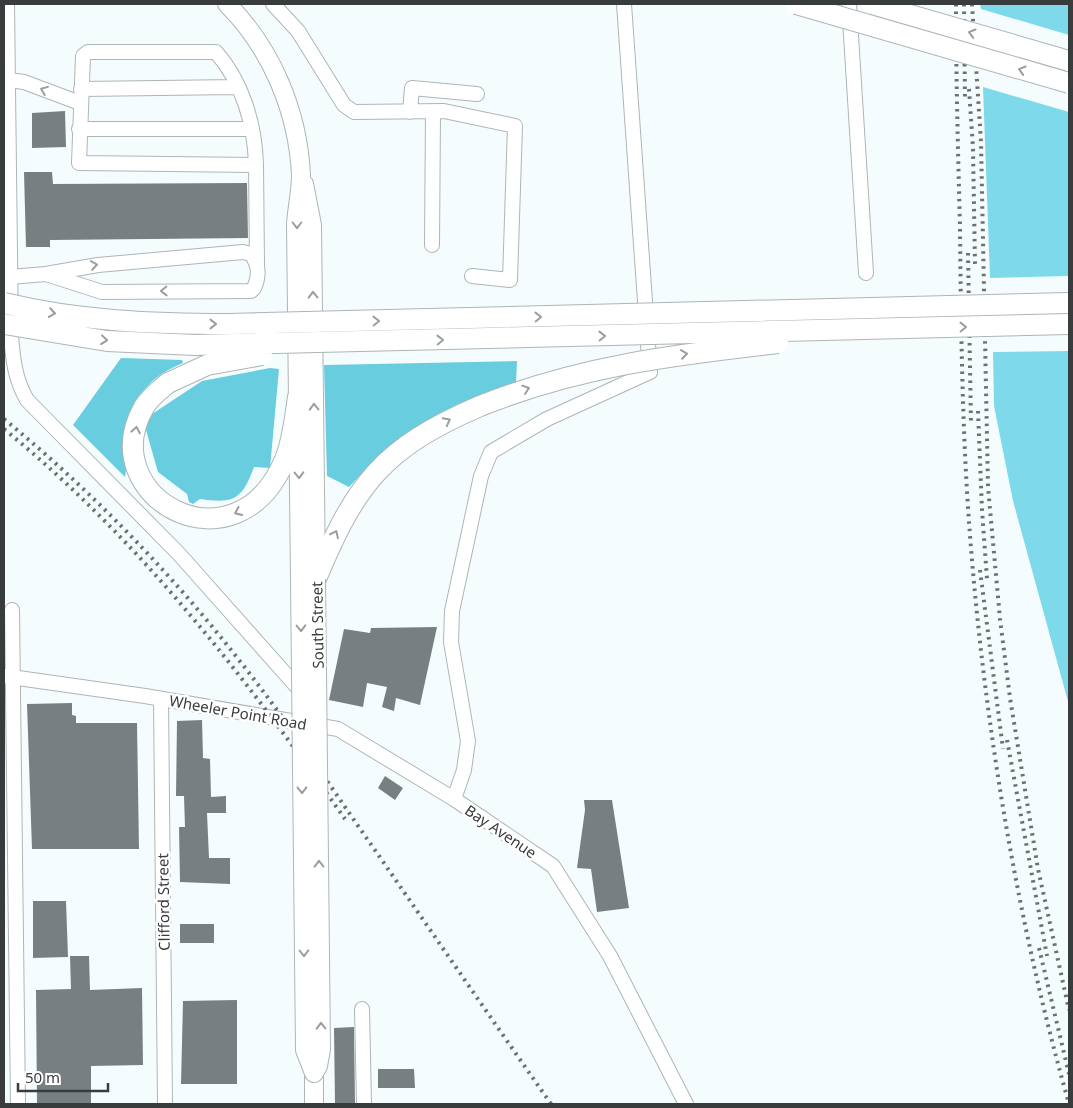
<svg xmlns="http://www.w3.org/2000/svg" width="1073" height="1108" font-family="'Noto Sans',sans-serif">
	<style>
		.green { fill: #7edaeb }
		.forest { fill: #67cddf }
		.building { fill: #787f81 }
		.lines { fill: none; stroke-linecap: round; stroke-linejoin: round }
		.minor-casing { stroke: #aeb5b7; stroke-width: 16 }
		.major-casing { stroke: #aeb5b7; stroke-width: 20 }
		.highway-casing { stroke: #aeb5b7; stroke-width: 22 }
		.minor { stroke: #fff; stroke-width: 14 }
		.major { stroke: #fff; stroke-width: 18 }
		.highway { stroke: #fff; stroke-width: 20 }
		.rail { stroke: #6c7070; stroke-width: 4; stroke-dasharray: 2.5 5; stroke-linecap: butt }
		.major-bridge-casing { stroke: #aeb5b7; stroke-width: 20; stroke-linecap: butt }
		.highway-bridge-casing { stroke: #aeb5b7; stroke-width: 22; stroke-linecap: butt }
		.major-bridge { stroke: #fff; stroke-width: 18 }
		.highway-bridge { stroke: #fff; stroke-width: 20 }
		.oneway { stroke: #9c9e9e }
		.labels { text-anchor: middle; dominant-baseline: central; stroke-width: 5; stroke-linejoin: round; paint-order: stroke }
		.street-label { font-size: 15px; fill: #393c3c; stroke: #fff }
	</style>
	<rect width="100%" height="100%" fill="#f5fcfe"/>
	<!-- green -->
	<path class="green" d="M980,4H1069V35L981,9Z
		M983,87L1069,112V276L990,278Z
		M1069,351V705L1013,501L994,406L993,352Z"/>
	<!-- forest -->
	<path class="forest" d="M121,358L182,360L183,363C154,375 136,392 128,423C127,429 124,436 124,442C124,454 128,465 125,477L73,425Z
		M517,361L516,382C449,409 399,433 349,487L327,476L324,365Z
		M270,368L279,369L270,468L254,467C242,499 235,504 200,499L193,504L189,502L187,494L158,472L146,430L149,416L202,381Z"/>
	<!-- building -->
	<path class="building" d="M65,111L66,147L32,148V113Z
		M24,172H52L53,184L247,183L248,238L50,240V247H26Z
		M437,627L420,705L396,698L394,711L382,707L387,687L367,683L363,707L329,700L344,629L370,633L371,628Z
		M72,703V715L76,716V723H137L139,849H32L27,704Z
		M202,720L203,758L210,759L211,797L226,796V813H207L209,858H230V884L180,882L179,827H185L184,796H176L177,721Z
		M385,776L403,788L395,800L378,788Z
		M584,800H612L629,908L597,912L591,869L577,868L585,810Z
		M33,901H66L68,957L33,958Z
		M180,924H214V943H180Z
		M70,956H89L90,990L142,988L143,1065L91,1066V1104H37L36,990L71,989Z
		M237,1000V1084H181L183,1001Z
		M354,1027L355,1104H335L334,1028Z
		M378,1069H414L415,1088H378Z"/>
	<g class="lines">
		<defs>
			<path id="minor" d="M7,4L11,336C13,360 15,379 27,400L179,554L306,697
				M273,4L298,31L344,105L354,112L444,111L515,126L510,280L472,276
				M849,4L866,273
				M8,80L24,82L80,103
				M81,89L237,87
				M410,112L412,88L477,94
				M79,129H252
				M256,165L79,163L83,56L88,52H216C243,83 255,125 256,165L257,265
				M432,245L433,112
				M10,277L46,274L98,265L243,252L251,254C259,265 260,275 254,288L251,291L102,292L46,274
				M12,610L18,1104
				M4,676L145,696L338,729L454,799L553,866L610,956L686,1104
				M161,699L165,1104
				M454,799L464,770L468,741L451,642L452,611L481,476L491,452L547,419L650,372L624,4
				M362,1009L364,1104"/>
			<path id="major" d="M227,4C272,49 298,112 301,175C301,191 297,208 296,224L300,579
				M304,184L312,225L316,577
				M314,1073V1104"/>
			<path id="highway" d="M168,383C160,390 150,397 144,407C92,498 238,578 286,457C293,438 295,417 298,397
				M316,579C356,483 383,448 480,406"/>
		</defs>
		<!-- minor casing -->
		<use href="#minor" class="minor-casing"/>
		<!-- major casing -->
		<use href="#major" class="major-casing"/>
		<!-- highway casing -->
		<use href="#highway" class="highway-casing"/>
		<!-- minor -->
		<use href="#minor" class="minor"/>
		<!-- major -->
		<use href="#major" class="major"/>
		<!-- highway -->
		<use href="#highway" class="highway"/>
		<!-- rail -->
		<path class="rail" d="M956,4C956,78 958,152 960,227C961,325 962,424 969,522C983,716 1016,917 1069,1104
			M964,4L965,98
			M972,4L981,142L988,487L1000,619L1010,698L1038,869L1069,1010
			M969,89L973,148L975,264
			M968,253L971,423
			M978,411L982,510L987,579
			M4,419C94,493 175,577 246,669C293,729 334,792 377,853C435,937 493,1021 551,1104
			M4,429C140,540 245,677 345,819
			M980,570L1003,749
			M1007,740L1047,956
			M1039,948L1069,1074"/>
		<defs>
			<path id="major-bridge" d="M300,579L305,1050L314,1073L318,1066L321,1049L316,579"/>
			<path id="highway-bridge" d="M796,4L1069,83
				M872,4L1069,61
				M4,303C78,321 153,324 229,324L1069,303
				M4,324L107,341L195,345L1069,324
				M168,383L207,365L262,355
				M480,406C580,366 673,355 778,343"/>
		</defs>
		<!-- major-bridge casing -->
		<use href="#major-bridge" class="major-bridge-casing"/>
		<!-- highway-bridge casing -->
		<use href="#highway-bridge" class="highway-bridge-casing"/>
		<!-- major-bridge -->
		<use href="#major-bridge" class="major-bridge"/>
		<!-- highway-bridge -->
		<use href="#highway-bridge" class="highway-bridge"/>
	</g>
	<!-- one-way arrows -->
	<defs><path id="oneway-chevron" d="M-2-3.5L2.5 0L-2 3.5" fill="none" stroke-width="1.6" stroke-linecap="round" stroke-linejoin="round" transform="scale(1.25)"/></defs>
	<g class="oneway">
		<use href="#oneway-chevron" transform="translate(972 33) rotate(-164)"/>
		<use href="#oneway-chevron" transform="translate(1022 70) rotate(-164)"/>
		<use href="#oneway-chevron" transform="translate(44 90) rotate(-158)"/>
		<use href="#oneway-chevron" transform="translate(297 225) rotate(90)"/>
		<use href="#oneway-chevron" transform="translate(94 265) rotate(-9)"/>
		<use href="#oneway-chevron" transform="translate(164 291) rotate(179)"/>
		<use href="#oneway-chevron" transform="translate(313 295) rotate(-91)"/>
		<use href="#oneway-chevron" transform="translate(52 313) rotate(9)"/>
		<use href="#oneway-chevron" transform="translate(538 317) rotate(-1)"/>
		<use href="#oneway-chevron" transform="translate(376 321) rotate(-1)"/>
		<use href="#oneway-chevron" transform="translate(213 324)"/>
		<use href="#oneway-chevron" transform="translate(963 327) rotate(-1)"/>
		<use href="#oneway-chevron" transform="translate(602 336) rotate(-1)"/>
		<use href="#oneway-chevron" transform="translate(104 340) rotate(6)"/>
		<use href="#oneway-chevron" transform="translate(440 340) rotate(-1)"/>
		<use href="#oneway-chevron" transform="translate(684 354) rotate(-8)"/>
		<use href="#oneway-chevron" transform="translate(526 389) rotate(-19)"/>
		<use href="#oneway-chevron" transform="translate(314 407) rotate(-91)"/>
		<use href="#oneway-chevron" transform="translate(447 421) rotate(-28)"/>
		<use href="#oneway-chevron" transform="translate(136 430) rotate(-80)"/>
		<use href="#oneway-chevron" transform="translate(299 475) rotate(89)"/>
		<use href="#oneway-chevron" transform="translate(238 512) rotate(156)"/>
		<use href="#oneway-chevron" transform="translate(335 534) rotate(-65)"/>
		<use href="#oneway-chevron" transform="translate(301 628) rotate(89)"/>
		<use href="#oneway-chevron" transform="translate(302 790) rotate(89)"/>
		<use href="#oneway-chevron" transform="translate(319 864) rotate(-91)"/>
		<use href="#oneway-chevron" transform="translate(304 953) rotate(89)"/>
		<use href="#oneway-chevron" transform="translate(321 1026) rotate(-91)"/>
	</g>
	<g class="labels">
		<!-- street labels -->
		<g class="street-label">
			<text transform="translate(317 625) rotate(-91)">South Street</text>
			<text transform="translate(238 712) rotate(10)">Wheeler Point Road</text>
			<text transform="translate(501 831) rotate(34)">Bay Avenue</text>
			<text transform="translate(163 902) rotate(-91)">Clifford Street</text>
		</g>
	</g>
	<!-- border -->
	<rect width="1073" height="1108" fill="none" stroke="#393c3c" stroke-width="10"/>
	<!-- scale -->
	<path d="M18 1083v8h90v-8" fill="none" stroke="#393c3c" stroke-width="2.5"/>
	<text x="25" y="1083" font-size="15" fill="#393c3c" stroke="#ffffff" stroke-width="4" paint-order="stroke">50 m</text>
</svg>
